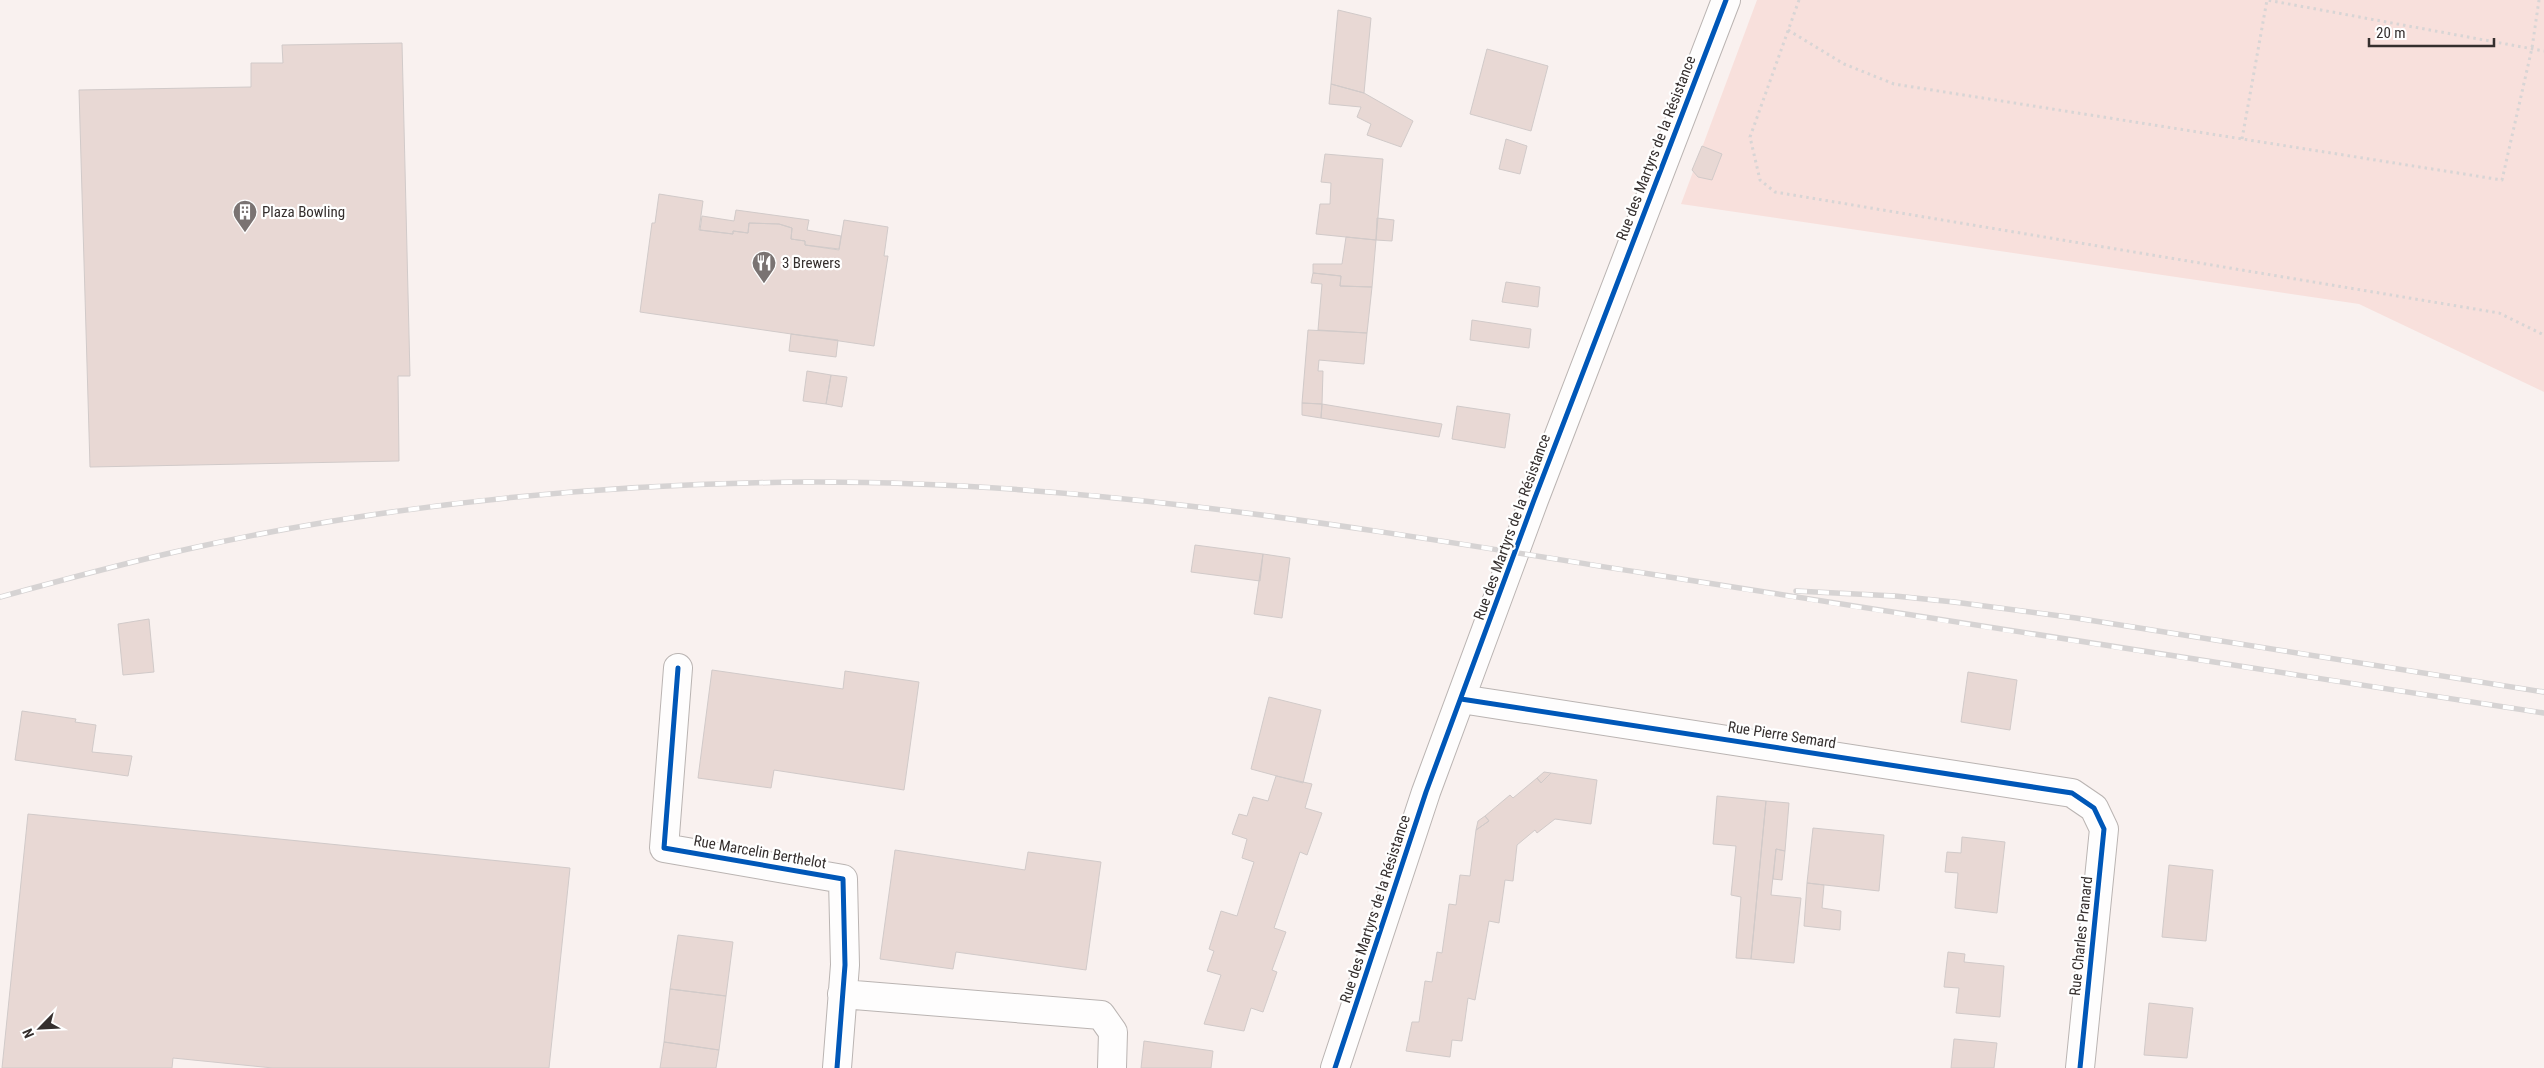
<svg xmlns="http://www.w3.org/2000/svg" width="2544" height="1068" font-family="'Roboto Condensed',sans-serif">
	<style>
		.green { fill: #f8e0dc }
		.building { fill: #e8d8d4; stroke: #d1cac9 }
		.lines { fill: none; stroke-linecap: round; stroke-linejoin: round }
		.minor-casing { stroke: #bab4b2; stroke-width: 30 }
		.path { stroke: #d8d5d5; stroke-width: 3; stroke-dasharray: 2.5 4; stroke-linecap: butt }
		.minor { stroke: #fefdfd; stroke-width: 28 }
		.rail-casing { stroke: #d6d3d3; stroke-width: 5.5 }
		.rail { stroke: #fff; stroke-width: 4; stroke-dasharray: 11; stroke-linecap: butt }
		.cycleway-casing { stroke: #fff; stroke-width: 8 }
		.cycleway { stroke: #0057b8; stroke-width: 5 }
		.labels { text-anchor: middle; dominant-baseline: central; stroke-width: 4.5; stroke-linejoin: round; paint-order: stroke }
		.street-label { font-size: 15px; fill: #352f2e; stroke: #fff }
		.poi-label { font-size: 15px; fill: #352f2e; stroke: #fff; text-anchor: start }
	</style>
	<rect width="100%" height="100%" fill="#f9f1ef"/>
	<!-- green -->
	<path class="green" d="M1757,0H2544V392L2359,304L1681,204Z"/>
	<!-- building -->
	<path class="building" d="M1338,10L1371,18L1364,93L1331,84Z
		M402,43L410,376H398L399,461L90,467L79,90L251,87V63H283L282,45Z
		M1487,49L1548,66L1531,131L1470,114Z
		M1331,84L1364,93L1413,121L1401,147L1367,135L1371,124L1357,117L1361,107L1329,104Z
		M1506,139L1527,146L1520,174L1499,169Z
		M1702,146L1722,154L1712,180L1698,177L1692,170Z
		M1325,154L1383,159L1376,240L1316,234L1320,204H1330L1331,183L1321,182Z
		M659,194L703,201L699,230L733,234V231L748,233L749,223L779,224L792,228L791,239L805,241V245L839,250L844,220L888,227L884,256H888L874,346L640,312L652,223H655Z
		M736,210L809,220L807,230L841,236L839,249L805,245V241L791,239L792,228L779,224L749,223L748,233L733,231V234L700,230L702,216L734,221Z
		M1377,218L1394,220L1392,241L1376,240Z
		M1346,237L1376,240L1372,287L1340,286L1341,276L1313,273V264H1342Z
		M1313,273L1341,276L1340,286L1372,287L1367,333L1318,330L1322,284L1311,283Z
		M1506,282L1540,287L1538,307L1502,302Z
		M1472,320L1531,329L1529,348L1470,340Z
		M1308,330L1367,333L1364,364L1319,360L1318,371H1323L1322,404L1302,403Z
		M791,334L838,340L836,357L789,351Z
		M807,371L831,375L826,404L803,401Z
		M831,375L847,377L842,407L826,404Z
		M1302,403L1322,404L1321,418L1302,415Z
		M1322,404L1442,424L1439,437L1321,418Z
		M1457,406L1510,414L1505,448L1452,439Z
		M1195,545L1263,554L1260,581L1191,572Z
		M1263,554L1290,558L1282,618L1254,614Z
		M149,619L154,672L123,675L118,624Z
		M712,670L843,689L845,671L919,682L904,790L774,770L771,788L698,778Z
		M1968,672L2017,680L2010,730L1961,722Z
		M1269,697L1321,710L1303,783L1251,769Z
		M22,711L76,719L75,722L96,725L92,752L132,756L128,776L15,760Z
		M1544,772L1551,773L1541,783L1537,778Z
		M1551,773L1597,780L1591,824L1555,819L1537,833L1535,830L1517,845L1513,881L1505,880L1499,923L1489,921L1475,1000L1468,998L1462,1041L1452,1040L1450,1057L1406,1051L1412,1022H1419L1425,981L1432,982L1437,952L1442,953L1449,904L1456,905L1460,875L1470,876L1476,830L1489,821L1485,816L1510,795L1513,798L1537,778L1541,783Z
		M1276,776L1312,784L1305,808L1322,813L1307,855L1300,852L1274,928L1286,932L1272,970L1277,972L1263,1012L1251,1008L1244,1031L1204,1024L1221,975L1207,971L1214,951L1209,949L1221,911L1237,916L1254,862L1242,858L1247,839L1232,834L1239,814L1247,816L1253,797L1268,801Z
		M1717,796L1766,801L1751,959L1736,958L1741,897L1731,895L1736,846L1713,844Z
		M1766,801L1789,803L1785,851L1776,849L1771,895L1801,898L1794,963L1751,959Z
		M28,814L570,868L549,1068H273L173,1058L172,1068H2Z
		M1485,816L1489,821L1476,830L1478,821Z
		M1813,828L1884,835L1879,891L1807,883Z
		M1962,837L2005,842L1997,913L1955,908L1958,873L1945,872L1947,852L1961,853Z
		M1776,849L1785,851L1782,880L1773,879Z
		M895,850L1025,870L1028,852L1101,862L1086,970L956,952L953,969L880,959Z
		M2169,865L2213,870L2206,941L2162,937Z
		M1807,883L1824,885L1822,908L1841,911L1840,930L1804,926Z
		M678,935L733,942L726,996L670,989Z
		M1948,952L1965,954L1964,962L2004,966L2000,1017L1956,1013L1959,988L1944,987Z
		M670,989L726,996L719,1050L664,1042Z
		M2149,1003L2193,1008L2187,1058L2144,1055Z
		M1954,1039L1997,1043L1994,1068H1951Z
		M1144,1041L1213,1051L1211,1068H1141Z
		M664,1042L719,1050L716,1068H660Z"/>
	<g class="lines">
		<defs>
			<path id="minor" d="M678,668L664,848L843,879L845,965L837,1068
				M1461,699L2072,793L2094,808L2104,829L2080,1068
				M842,994L1101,1015L1113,1032L1112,1068
				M1335,1068L1426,792L1534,500L1726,0"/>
		</defs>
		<!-- minor casing -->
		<use href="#minor" class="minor-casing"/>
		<!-- path -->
		<path class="path" d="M1799,0L1750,137L1760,180L1775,192L2499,313L2544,335
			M1788,30L1844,64L1894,84L2502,180L2532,48L2539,0
			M2242,139L2267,0L2544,51"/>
		<!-- minor -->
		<use href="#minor" class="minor"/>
		<defs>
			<path id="rail" d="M1796,591L1895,596L1954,602L2076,618L2544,692
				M0,597C62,580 125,563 188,549C389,504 597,484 803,482C1088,480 1371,530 1650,574C1948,622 2246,667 2544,713"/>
		</defs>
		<!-- rail casing -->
		<use href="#rail" class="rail-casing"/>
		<!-- rail -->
		<use href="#rail" class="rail"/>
		<defs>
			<path id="cycleway" d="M678,668L664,848L843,879L845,965L837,1068
				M1461,699L2072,793L2094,808L2104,829L2080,1068
				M1335,1068L1426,792L1534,500L1726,0"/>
		</defs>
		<!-- cycleway casing -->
		<use href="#cycleway" class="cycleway-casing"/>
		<!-- cycleway -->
		<use href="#cycleway" class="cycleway"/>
	</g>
	<!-- icons -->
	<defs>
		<symbol id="building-pin" viewBox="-11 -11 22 30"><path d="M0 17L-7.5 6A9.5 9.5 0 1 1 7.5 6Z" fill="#7a7372" stroke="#fff"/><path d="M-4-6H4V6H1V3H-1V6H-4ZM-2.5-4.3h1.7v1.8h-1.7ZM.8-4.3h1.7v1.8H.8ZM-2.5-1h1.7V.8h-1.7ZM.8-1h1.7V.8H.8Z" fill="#fff"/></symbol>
		<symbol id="restaurant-pin" viewBox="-11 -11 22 30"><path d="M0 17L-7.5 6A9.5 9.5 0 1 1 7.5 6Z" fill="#7a7372" stroke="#fff"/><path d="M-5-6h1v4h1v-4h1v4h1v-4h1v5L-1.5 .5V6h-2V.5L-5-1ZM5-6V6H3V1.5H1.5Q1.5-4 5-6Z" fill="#fff"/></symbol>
	</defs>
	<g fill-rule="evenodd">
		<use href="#building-pin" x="231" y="198" width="28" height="38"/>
		<use href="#restaurant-pin" x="750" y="249" width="28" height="38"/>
	</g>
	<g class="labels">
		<!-- street labels -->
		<g class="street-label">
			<text transform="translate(1656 148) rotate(-69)">Rue des Martyrs de la Résistance</text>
			<text transform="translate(1512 527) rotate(-70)">Rue des Martyrs de la Résistance</text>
			<text transform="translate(1782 735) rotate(9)">Rue Pierre Semard</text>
			<text transform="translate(760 852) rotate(10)">Rue Marcelin Berthelot</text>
			<text transform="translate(1375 909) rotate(-72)">Rue des Martyrs de la Résistance</text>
			<text transform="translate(2081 936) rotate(-84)">Rue Charles Pranard</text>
		</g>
		<!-- poi labels -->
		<g class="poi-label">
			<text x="262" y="212">Plaza Bowling</text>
			<text x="782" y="263">3 Brewers</text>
		</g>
	</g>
	<!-- north arrow -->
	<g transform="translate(40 1028) rotate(246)" stroke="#ffffff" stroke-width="4" paint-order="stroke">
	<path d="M0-4L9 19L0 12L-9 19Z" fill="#352f2e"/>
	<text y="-8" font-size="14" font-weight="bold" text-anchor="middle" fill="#352f2e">N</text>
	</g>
	<!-- scale -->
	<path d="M2369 38v8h125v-8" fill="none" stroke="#352f2e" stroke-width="2.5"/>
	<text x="2376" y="38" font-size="15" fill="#352f2e" stroke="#ffffff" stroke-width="4" paint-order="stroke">20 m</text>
</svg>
